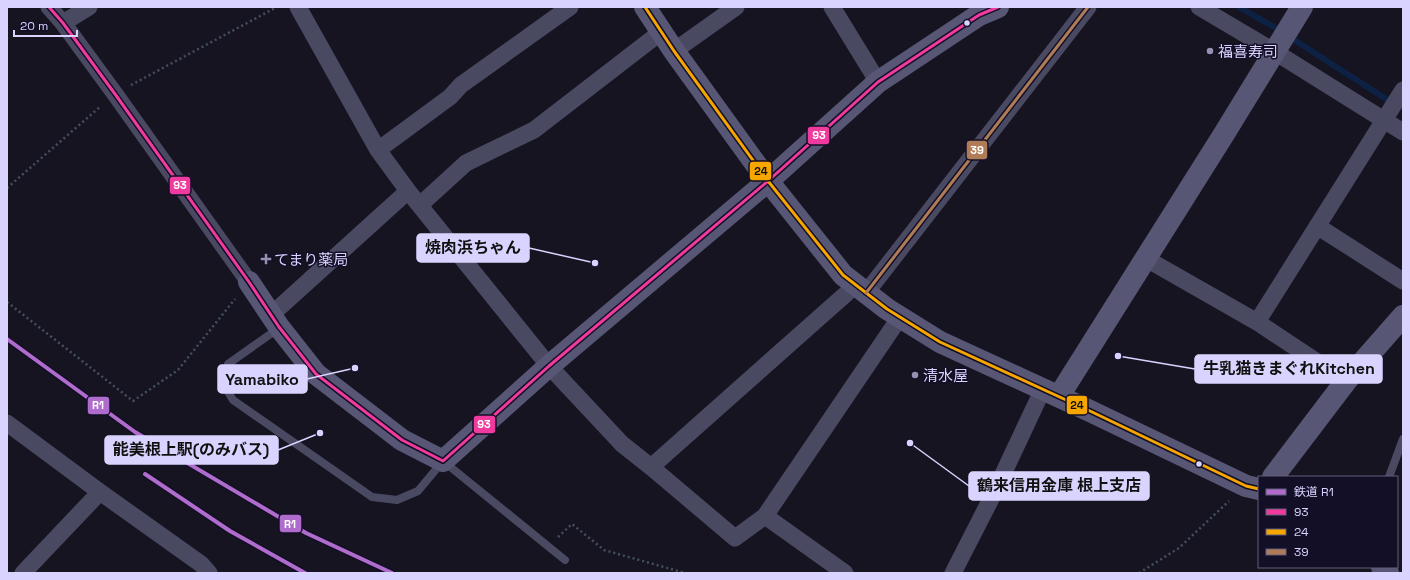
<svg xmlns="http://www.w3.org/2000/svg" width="1410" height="580" font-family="'Space Grotesk','Noto Sans JP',sans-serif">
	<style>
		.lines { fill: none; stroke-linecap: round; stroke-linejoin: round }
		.stream { stroke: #0d2144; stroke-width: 6 }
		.path { stroke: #44505f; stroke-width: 2.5; stroke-dasharray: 2 3; stroke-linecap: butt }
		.lane { stroke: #4a4962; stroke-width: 8 }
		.street { stroke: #4a4962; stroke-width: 17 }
		.secondary { stroke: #575674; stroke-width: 22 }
		.bus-1-casing { stroke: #130f26; stroke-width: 6 }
		.bus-2-casing { stroke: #130f26; stroke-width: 6 }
		.bus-3-casing { stroke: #130f26; stroke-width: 6 }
		.bus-1 { stroke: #f13a9d; stroke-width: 3 }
		.bus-2 { stroke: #f7a600; stroke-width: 3 }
		.bus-3 { stroke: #b07c57; stroke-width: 3 }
		.rail-1-casing { stroke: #130f26; stroke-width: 7 }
		.rail-1 { stroke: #b06ccc; stroke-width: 4 }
		.bus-dot { fill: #d9d4ff; stroke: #130f26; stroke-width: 1.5 }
		.poi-dot { fill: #9591b1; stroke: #130f26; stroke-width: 1.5 }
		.labels { text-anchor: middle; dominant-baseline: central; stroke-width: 3; stroke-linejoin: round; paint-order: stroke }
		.poi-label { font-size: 15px; fill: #d9d4ff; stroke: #130f26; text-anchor: start }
		.leader { fill: none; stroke: #d9d4ff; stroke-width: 1.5 }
		.callout-dot { fill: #d9d4ff; stroke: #130f26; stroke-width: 1.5 }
		.callout { fill: #d9d4ff; stroke: #d9d4ff; stroke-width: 1.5 }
		.callout-label { font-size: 16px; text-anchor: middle; font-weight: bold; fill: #111 }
		.line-badge { stroke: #130f26; stroke-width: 1.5 }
		.badge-label { font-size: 11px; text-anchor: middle; font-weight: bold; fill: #fff }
		.pale-badge-label { font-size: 11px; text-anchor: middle; font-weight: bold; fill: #111 }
	</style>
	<rect width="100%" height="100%" fill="#161421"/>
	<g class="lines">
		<!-- stream -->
		<path class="stream" d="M1239,7L1279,30
			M1291,38L1388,100"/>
		<!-- path -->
		<path class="path" d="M131,85L277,7
			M7,188L101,106
			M7,302L133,401L178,370L235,299
			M558,537L572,524L604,550L685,573
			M1139,573L1179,548L1229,501"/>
		<!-- lane -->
		<path class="lane" d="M279,328L228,364L223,384L233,400L372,497L397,500L418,491L443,461L565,560
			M1389,477L1403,439"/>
		<!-- street -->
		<path class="street" d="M49,7L63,23L115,94L249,282
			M298,7L378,150L408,191L549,366L622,444L651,467L735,538L765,516L900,317
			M832,7L878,82
			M1199,7L1275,52L1403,132
			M63,23L89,7
			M674,51L736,7
			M378,150L450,97L461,85L570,7
			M420,205L466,163L534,130L661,32
			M1317,226L1403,281
			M1145,258L1257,322L1403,90
			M866,293L1088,7
			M271,315L408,191
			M1257,322L1346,381
			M7,423L100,492L201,564L209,573
			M651,467L856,285
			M765,516L845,573
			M23,573L100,492
			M953,573L996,489L1043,389"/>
		<!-- secondary -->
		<path class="secondary" d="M645,7L674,51L768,181L843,275L887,309L940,342L1090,411L1246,486L1259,489
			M249,282L279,327L316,374L402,440L443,461L549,366L768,181L878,82L979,15L998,7
			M1059,396L1224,134L1302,7
			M1273,477L1346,381L1403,316
			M1382,567L1388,573"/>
		<defs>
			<path id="bus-1" d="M49,7L63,23L115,94L249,282L279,327L316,374L402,440L443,461L549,366L768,181L878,82L979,15L998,7"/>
			<path id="bus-2" d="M645,7L674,51L768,181L843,275L887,309L940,342L1090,411L1246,486L1259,489"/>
			<path id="bus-3" d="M866,293L1088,7"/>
		</defs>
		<!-- bus-1 casing -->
		<use href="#bus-1" class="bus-1-casing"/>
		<!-- bus-2 casing -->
		<use href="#bus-2" class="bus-2-casing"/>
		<!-- bus-3 casing -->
		<use href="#bus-3" class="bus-3-casing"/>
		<!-- bus-1 -->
		<use href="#bus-1" class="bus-1"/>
		<!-- bus-2 -->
		<use href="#bus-2" class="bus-2"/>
		<!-- bus-3 -->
		<use href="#bus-3" class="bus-3"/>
		<defs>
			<path id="rail-1" d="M7,339L135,432L306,533L392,573
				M145,474L230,531L305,573"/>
		</defs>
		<!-- rail-1 casing -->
		<use href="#rail-1" class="rail-1-casing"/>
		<!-- rail-1 -->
		<use href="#rail-1" class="rail-1"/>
	</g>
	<!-- markers -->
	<g class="bus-dot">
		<circle cx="967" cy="23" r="3.5"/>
		<circle cx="1199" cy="464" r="3.5"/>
	</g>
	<g class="poi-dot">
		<circle cx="1210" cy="51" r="4"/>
		<path d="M264 253h4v4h4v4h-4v4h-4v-4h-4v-4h4z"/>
		<circle cx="915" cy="375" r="4"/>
	</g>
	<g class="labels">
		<!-- poi labels -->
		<g class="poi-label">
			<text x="1218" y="51">福喜寿司</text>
			<text x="274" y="259">てまり薬局</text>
			<text x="923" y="375">清水屋</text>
		</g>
	</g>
	<!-- callouts -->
	<path class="leader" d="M595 263L529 248M1118 356L1195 369M355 368L307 379M320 433L278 450M910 443L969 486"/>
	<g class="callout-dot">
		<circle cx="595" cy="263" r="4"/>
		<circle cx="1118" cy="356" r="4"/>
		<circle cx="355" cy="368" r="4"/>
		<circle cx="320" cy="433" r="4"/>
		<circle cx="910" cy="443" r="4"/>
	</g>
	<g class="callout">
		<rect x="417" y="234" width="112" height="28" rx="4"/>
		<rect x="1195" y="355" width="187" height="28" rx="4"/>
		<rect x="218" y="365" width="89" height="28" rx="4"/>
		<rect x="105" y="436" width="173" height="28" rx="4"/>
		<rect x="969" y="472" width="180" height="28" rx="4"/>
	</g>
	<g class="callout-label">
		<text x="473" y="253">焼肉浜ちゃん</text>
		<text x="1289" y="374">牛乳猫きまぐれKitchen</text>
		<text x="262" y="385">Yamabiko</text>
		<text x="191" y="455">能美根上駅(のみバス)</text>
		<text x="1059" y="491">鶴来信用金庫 根上支店</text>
	</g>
	<g class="line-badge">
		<rect x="807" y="126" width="23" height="19" rx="4" fill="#f13a9d"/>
		<rect x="966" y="140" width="22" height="20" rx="4" fill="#b07c57"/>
		<rect x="749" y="161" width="23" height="20" rx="4" fill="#f7a600"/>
		<rect x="169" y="176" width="22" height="19" rx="4" fill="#f13a9d"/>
		<rect x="1066" y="395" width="22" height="20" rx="4" fill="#f7a600"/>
		<rect x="87" y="396" width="23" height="19" rx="4" fill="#b06ccc"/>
		<rect x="473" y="415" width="23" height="19" rx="4" fill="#f13a9d"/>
		<rect x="279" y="514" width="23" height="19" rx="4" fill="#b06ccc"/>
	</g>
	<g class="badge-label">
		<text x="819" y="139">93</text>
		<text x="977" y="154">39</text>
		<text x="180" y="189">93</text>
		<text x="98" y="409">R1</text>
		<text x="484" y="428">93</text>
		<text x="290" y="528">R1</text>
	</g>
	<g class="pale-badge-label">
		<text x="761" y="175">24</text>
		<text x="1077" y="409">24</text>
	</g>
	<!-- border -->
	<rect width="1410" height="580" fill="none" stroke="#d9d4ff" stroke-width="16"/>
	<!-- legend -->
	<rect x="1258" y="476" width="140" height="92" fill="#130f26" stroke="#625e7d"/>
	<rect x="1266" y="489" width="20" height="6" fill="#b06ccc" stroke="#625e7d"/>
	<text x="1294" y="496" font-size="12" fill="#d9d4ff">鉄道 R1</text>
	<rect x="1266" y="509" width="20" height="6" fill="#f13a9d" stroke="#625e7d"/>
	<text x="1294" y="516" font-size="12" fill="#d9d4ff">93</text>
	<rect x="1266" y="529" width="20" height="6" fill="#f7a600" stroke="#625e7d"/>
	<text x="1294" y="536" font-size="12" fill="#d9d4ff">24</text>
	<rect x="1266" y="549" width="20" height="6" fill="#b07c57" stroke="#625e7d"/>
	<text x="1294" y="556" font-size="12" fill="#d9d4ff">39</text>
	<!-- scale -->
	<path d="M14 30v6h63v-6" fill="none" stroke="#d9d4ff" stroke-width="2"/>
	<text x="20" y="30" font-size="12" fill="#d9d4ff" stroke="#130f26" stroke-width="3" paint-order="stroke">20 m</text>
</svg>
